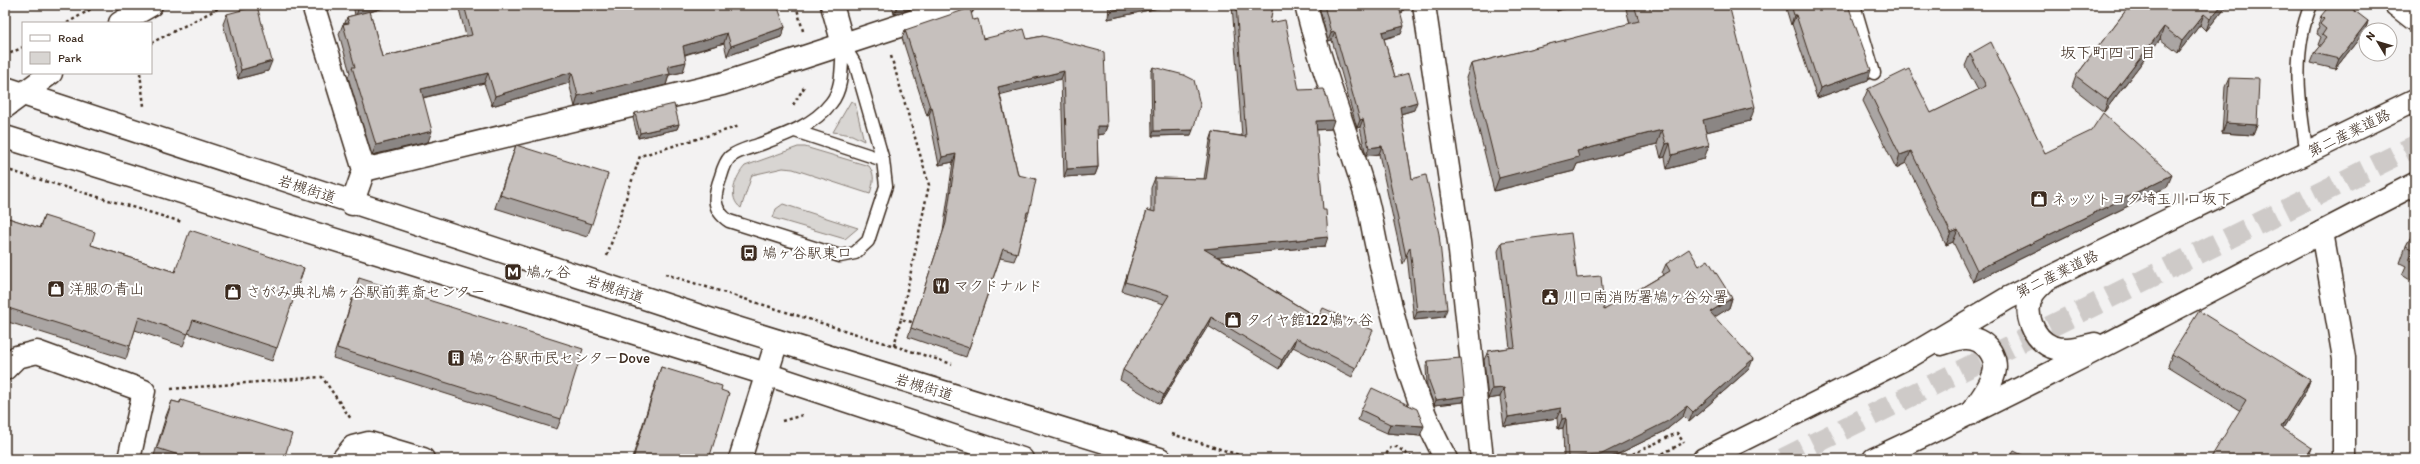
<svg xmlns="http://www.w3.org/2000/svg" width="2420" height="464" font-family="Itim,'Klee One',sans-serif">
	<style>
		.green { fill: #d8d5d2; stroke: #8a8078 }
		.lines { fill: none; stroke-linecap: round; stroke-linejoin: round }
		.primary-tunnel { stroke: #cecac8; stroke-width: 22; stroke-dasharray: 22 11; stroke-linecap: butt }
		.lane-casing { stroke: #3b2a1e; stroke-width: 15 }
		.street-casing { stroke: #3b2a1e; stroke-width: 25 }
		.secondary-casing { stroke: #3b2a1e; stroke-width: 25 }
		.primary-casing { stroke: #3b2a1e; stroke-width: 25 }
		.highway-casing { stroke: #3b2a1e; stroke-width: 25 }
		.path { stroke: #3b2a1e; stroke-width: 2.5; stroke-dasharray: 3 3; stroke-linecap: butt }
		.lane { stroke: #fff; stroke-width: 12 }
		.street { stroke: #fff; stroke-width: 22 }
		.secondary { stroke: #fff; stroke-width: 22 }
		.primary { stroke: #fff; stroke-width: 22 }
		.highway { stroke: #fff; stroke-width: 22 }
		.wall { fill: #aaa5a3; stroke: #3b2a1e }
		.shaded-wall { fill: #8b8684; stroke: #3b2a1e }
		.building { fill: #c6c0bd; stroke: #3b2a1e }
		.labels { text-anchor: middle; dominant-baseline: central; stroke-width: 4; stroke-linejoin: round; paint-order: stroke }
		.street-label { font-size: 15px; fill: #3b2a1e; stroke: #fff }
		.poi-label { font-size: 15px; fill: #3b2a1e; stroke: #fff; text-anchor: start }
		.neighbourhood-label { font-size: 16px; fill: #3b2a1e; stroke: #fff }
	</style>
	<rect width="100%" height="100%" fill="#f3f2f2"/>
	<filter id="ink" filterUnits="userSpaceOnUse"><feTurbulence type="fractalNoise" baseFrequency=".025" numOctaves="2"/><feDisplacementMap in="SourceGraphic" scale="8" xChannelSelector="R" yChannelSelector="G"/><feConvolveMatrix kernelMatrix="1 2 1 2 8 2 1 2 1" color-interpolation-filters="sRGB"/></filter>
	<g filter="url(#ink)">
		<!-- green -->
		<path class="green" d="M851,101L855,103L864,141L852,135L833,132Z
			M798,147H805L869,166C876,176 873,183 870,194L793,169L783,168L752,175L741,208C727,198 735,177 745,166Z
			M783,204L858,228L845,239L773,218L776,209Z"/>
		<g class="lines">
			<!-- primary-tunnel -->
			<path class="primary-tunnel" d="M1783,459L2415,146"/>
			<defs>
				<path id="lane" d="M1854,5L1874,73
					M843,44L856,66L883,160L886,186L868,241L855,253L840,256L729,221C711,209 714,195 721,176C723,169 725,162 730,157C737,151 749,148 758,145C785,135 813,126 831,103C844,87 841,63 843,44Z
					M795,131L883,160
					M2307,154C2299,105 2291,52 2311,5"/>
				<path id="street" d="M313,5L364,170
					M1306,5C1321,69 1346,130 1365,193C1371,212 1373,233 1378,252C1394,323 1411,395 1446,459
					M352,204L364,170L722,84L963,5
					M2322,232L2344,358V459
					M5,369L17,357L37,352L144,391L129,459
					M740,459L777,341"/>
				<path id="secondary" d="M832,5L843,44
					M1424,5L1459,242L1482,459
					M2396,5L2415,20
					M120,23L151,5
					M5,107L51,73
					M343,459L353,447L369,443L423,459"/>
				<path id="primary" d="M2046,280C2042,284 2036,289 2033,294C2022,312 2033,339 2052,347C2065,352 2082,347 2095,344
					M1941,344C1948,342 1957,338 1965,338C1984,337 1999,356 1994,374C1990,388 1979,402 1970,414
					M1704,459L1912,355L2008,298L2415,100
					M1874,459C2058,374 2235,276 2415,184"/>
				<path id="highway" d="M5,88L733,327L1160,459
					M5,137L766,374L1022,459"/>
			</defs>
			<!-- lane casing -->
			<use href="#lane" class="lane-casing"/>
			<!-- street casing -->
			<use href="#street" class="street-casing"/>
			<!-- secondary casing -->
			<use href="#secondary" class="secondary-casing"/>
			<!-- primary casing -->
			<use href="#primary" class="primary-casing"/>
			<!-- highway casing -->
			<use href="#highway" class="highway-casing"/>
			<!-- path -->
			<path class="path" d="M796,5L803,31
				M67,23L98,5
				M151,43L225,5
				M5,56L23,47
				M891,56L929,185L901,319
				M140,73L144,106
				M793,105L805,86
				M5,173L11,171L182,222
				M607,256L640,156L740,126
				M665,274L952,364
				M894,346L901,319L915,323
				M171,389L322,377L351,419
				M782,421L803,415
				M1172,434L1252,459
				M1383,459L1391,447H1397L1414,459
				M1622,459L1677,433L1684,443
				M1652,459L1681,444"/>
			<!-- lane -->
			<use href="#lane" class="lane"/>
			<!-- street -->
			<use href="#street" class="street"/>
			<!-- secondary -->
			<use href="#secondary" class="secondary"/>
			<!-- primary -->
			<use href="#primary" class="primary"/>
			<!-- highway -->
			<use href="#highway" class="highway"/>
		</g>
		<!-- wall -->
		<path class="wall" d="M353,5H393L370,12L382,57L466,36L458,5H715V6L785,27L781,37L727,56L724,43L685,55L683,72L669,75L666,85L575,107L569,83L492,106L484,83L423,98L428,142L372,155L348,77L350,73L339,34L343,24L345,23L347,17L355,15Z
			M892,5H924L894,14Z
			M1109,5H1172L1108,19Z
			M1232,5H1273L1270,23L1299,90L1331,129L1316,130L1325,246L1217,256L1318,318L1369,339L1352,377L1293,347L1279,369L1208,326L1160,404L1120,380L1123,370L1164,304L1122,291L1147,210L1151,211V188L1155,178L1204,179L1210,141L1213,132L1242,136Z
			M1322,5H1405L1402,13L1400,14L1401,34L1384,39L1395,77L1414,110L1401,114L1412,179L1444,317L1414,320L1407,255L1403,264L1379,154L1366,156L1360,127L1357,128L1332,40L1328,41L1320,10Z
			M1555,5H1574L1557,11Z
			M1625,5H1696L1750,121L1706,132L1704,159L1667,169L1665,157L1661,158L1657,144L1577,164L1574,171L1494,191L1466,78L1471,64L1630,24Z
			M1785,5H1839L1868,80L1817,98L1792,24L1791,25Z
			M2130,5H2227L2206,31L2200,25L2178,53L2160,39L2104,112L2072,87L2076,76Z
			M227,14L268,71L238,79L223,24Z
			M2321,16L2368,21L2365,31L2335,69L2310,63L2314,53L2320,46L2318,45L2321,37L2317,34L2319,27L2318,26Z
			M973,20L983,39H1027L1043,36L1107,126L1104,134L1097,135L1098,167L1095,175L1064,177L1061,79L1000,94L1018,175L1029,212L1026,220H1025L1017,253L1014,261L1000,258L966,357L908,337L943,232L953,162L939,165L929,115L927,116L902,38L905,30Z
			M1970,54L2045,153L2167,187L1973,282L1953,242L1946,245L1906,163L1896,168L1863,101L1868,89L1931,113L1978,90L1965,66Z
			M1153,67L1191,135L1152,136L1151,72Z
			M2229,78L2257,125L2253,135L2222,133L2225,87Z
			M635,113L679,124L677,129L638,138L633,118Z
			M516,145L592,224L587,237L495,208Z
			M44,216L91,245L175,272L304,268L272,361L188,333L183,346L135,330L126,359L5,321V217L39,228Z
			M2415,229V283L2402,275L2406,266L2400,263L2406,246Z
			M1502,242L1577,278L1604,310L1663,275L1662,273L1666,264L1699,266L1732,298L1729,308L1714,317L1749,369L1689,422L1683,416L1665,431L1608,459H1564L1563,428L1558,429L1557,418L1504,426L1500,397L1488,399L1484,360L1488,351L1510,348L1498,251Z
			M359,278L561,419L557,429L333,358Z
			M2172,354L2310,380L2306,391L2283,428L2239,410L2168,366Z
			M1428,361L1463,402L1434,405L1427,386L1426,366Z
			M661,367L721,390L709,459H632L656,382Z
			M181,400L284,459H153L166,416L172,401L179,403Z
			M1361,410L1420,436L1387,433L1358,420Z"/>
		<!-- shaded-wall -->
		<path class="shaded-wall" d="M361,5H393L356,16L359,6Z
			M898,5H924L894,14Z
			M1139,5H1172L1108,19L1111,11Z
			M1405,5L1402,13L1396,15L1399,7Z
			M1559,5H1574L1557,11Z
			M2222,5H2227L2206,31L2210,19Z
			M2204,14L2200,25L2178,53L2182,41Z
			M1794,15H1796L1792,24L1791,25Z
			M2368,21L2365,31L2335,69L2339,59Z
			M1404,26L1401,34L1379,40L1382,32Z
			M785,27L781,37L727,56L731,46Z
			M2164,27L2160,39L2104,112L2108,100Z
			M1335,32L1332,40L1328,41L1331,33Z
			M727,33L724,43L679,56L683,46Z
			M272,61L268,71L238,79L241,70Z
			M686,62L683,72L669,75L666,85L575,107L578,96L668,66Z
			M1871,70L1868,80L1817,98L1820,88Z
			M1064,71L1061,79L995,96L998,87Z
			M572,72L569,83L492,106L495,96Z
			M488,73L484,83L417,99L421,89Z
			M1417,102L1414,110L1397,115L1400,107Z
			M930,107H932L929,115L927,116Z
			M1755,107L1750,121L1698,134L1703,120Z
			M1363,119L1360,127L1357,128L1360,120Z
			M1334,120L1331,129L1312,130L1316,121Z
			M2226,123L2257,125L2253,135L2222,133Z
			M679,124L677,129L638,138L640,133Z
			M1097,126H1107L1104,134L1094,135Z
			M1193,130L1191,135L1152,136L1154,131Z
			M1662,130L1657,144L1577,164L1574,171L1494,191L1499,178L1577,151Z
			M432,131L428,142L372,155L376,145Z
			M1670,143L1665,157L1661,158L1666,144Z
			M1709,145L1704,159L1667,169L1672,155Z
			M1382,146L1379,154L1366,156L1369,148Z
			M1911,151L1906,163L1896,168L1900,155Z
			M956,154L953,162L939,165L942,157Z
			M1098,167L1095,175L1064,177L1067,169Z
			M2172,175L2167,187L1973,282L1977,270Z
			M1958,230L1953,242L1946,245L1951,233Z
			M1328,237L1325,246L1201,258L1204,249Z
			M1732,298L1729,308L1707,322L1710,312Z
			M1447,309L1444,317L1414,320L1417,312Z
			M1211,317L1208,326L1160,404L1164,395Z
			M1296,338L1293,347L1279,369L1282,360Z
			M1753,359L1749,369L1689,422L1693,412Z
			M2310,380L2306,391L2277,438L2281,427Z
			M1504,388L1500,397L1488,399L1492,389Z
			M1465,396L1463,402L1434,405L1436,400Z
			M1687,406L1683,416L1665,431L1608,459H1567L1568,457Z
			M1561,408L1557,418L1504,426L1508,417Z
			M1566,418L1563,428L1558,429L1562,419Z
			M1390,424L1424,426L1420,436L1387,433Z
			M2312,448L2308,459H2304Z"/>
		<!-- building -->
		<path class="building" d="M464,5H715V6L718,5H777L785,27L731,46L727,33L683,46L686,62L668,66L670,74L578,96L572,72L495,96L488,73L421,89L432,131L376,145L352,67H355L343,24L349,23L347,17L370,11L382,57L472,35Z
			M1112,5H1139L1111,11Z
			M1236,5H1273L1270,23L1285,20L1299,90L1324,89L1334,120L1316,121L1323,210H1326L1328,237L1204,249L1318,318L1323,308L1373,330L1356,368L1296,338L1282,360L1211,317L1164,395L1123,370L1169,295L1125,282L1147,210L1155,212V178L1206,179L1213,132L1246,137Z
			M1324,5H1405L1399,7L1404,26L1382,32L1395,77L1409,73L1417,102L1400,107L1412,179L1426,175L1439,234L1447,309L1417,312L1410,247L1406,256L1382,146L1369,148L1363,119L1360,120L1335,32L1331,33Z
			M1634,5H1696L1697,7L1704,5H1729L1755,107L1703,120L1709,145L1672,155L1670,143L1666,144L1662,130L1577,151L1579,157L1499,178L1471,64L1639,21Z
			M1791,5H1848L1871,70L1820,88L1796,15H1794Z
			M2130,5H2222L2210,19L2204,14L2182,41L2164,27L2108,100L2076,76Z
			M2330,5H2347L2368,21L2339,59L2314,53L2326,38L2322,35L2326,29L2320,24L2324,19L2321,16Z
			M257,6L272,61L241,70L227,14Z
			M970,8L973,20L978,19L983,39L1024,29L1027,39L1043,36L1104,52L1107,126H1097L1098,167L1067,169L1064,71L998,87L1018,175L1036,179L1029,212H1027L1017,253L1003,249L969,348L911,328L946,223L956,154L942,157L932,107H930L905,30Z
			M1991,42L2045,153L2091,131L2103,113L2172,175L1977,270L1958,230L1951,233L1911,151L1900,155L1868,89L1909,69L1931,113L1986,86L1970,54Z
			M1153,67L1184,75L1194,80L1200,105L1193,130L1154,131Z
			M2229,78L2259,79L2257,125L2226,123Z
			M674,104L679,124L640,133L635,113Z
			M516,145L608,174L592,224L500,195Z
			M44,216L95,232L91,245L175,272L190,230L304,268L277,348L193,320L188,334L139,317L130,346L5,307V217L40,228Z
			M2415,229V263L2408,259L2413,250L2406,246Z
			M1571,233L1577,278L1601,276L1604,310L1670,271L1666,264L1689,249L1699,266L1708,260L1732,298L1710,312L1753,359L1693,412L1687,406L1668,421L1600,455L1568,457L1566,418L1562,419L1561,408L1508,417L1504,388L1492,389L1488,351L1515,347L1502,242Z
			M359,278L583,349L561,419L337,348Z
			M2199,311L2310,380L2281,427L2312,448L2304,459H2210L2246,400L2172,354Z
			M1461,358L1465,396L1436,400L1429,381L1428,361Z
			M661,367L722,386L721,390L729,393L709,459H633Z
			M1372,388L1417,409L1424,426L1390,424L1361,410Z
			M181,400L292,434L284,459H185V457L157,448L172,401L180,403Z
			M2014,451L2030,459H2009Z
			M611,455L625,459H610Z"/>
	</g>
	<!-- icons -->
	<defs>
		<symbol id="shop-square" viewBox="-11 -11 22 22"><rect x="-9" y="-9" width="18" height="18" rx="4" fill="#3b2a1e" stroke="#fff"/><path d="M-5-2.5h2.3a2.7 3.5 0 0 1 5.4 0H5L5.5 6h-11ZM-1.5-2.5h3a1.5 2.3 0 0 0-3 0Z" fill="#fff"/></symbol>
		<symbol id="bus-square" viewBox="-11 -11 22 22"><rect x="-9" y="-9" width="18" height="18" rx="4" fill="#3b2a1e" stroke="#fff"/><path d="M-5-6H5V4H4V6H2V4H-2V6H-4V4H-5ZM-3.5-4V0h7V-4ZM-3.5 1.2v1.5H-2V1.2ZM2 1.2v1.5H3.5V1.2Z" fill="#fff"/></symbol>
		<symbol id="metro-square" viewBox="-11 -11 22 22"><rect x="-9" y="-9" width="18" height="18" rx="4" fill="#3b2a1e" stroke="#fff"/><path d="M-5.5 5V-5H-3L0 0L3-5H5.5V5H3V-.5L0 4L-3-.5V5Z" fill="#fff"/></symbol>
		<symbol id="restaurant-square" viewBox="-11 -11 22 22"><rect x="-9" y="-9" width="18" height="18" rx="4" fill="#3b2a1e" stroke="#fff"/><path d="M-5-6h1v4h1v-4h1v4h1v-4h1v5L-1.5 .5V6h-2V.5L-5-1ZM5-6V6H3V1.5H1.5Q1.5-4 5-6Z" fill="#fff"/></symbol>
		<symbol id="civic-square" viewBox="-11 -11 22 22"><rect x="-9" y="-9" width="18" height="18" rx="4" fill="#3b2a1e" stroke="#fff"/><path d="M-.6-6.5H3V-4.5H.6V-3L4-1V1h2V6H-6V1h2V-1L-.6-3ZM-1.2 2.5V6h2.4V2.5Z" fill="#fff"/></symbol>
		<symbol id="building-square" viewBox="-11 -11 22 22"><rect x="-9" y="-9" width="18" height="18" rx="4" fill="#3b2a1e" stroke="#fff"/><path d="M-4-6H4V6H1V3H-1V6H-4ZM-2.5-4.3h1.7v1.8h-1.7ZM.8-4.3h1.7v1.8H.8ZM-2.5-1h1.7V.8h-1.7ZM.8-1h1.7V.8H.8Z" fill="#fff"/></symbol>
	</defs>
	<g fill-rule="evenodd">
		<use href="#shop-square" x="2029" y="189" width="20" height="20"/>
		<use href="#bus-square" x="739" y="243" width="20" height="20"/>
		<use href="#metro-square" x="503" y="262" width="20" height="20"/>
		<use href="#restaurant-square" x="931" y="276" width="20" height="20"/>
		<use href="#shop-square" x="46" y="279" width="20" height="20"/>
		<use href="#shop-square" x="223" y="282" width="20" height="20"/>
		<use href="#civic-square" x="1540" y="287" width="20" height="20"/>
		<use href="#shop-square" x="1223" y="310" width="20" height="20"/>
		<use href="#building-square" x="446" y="348" width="20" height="20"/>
	</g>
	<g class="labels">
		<!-- street labels -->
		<g class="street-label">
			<text transform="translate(2349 133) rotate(-26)">第二産業道路</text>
			<text transform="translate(307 189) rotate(18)">岩槻街道</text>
			<text transform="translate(2057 274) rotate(-26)">第二産業道路</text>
			<text transform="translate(615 289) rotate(18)">岩槻街道</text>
			<text transform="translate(924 387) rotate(17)">岩槻街道</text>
		</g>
		<!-- poi labels -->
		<g class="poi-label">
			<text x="2052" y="199">ネッツトヨタ埼玉川口坂下</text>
			<text x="762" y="253">鳩ヶ谷駅東口</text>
			<text x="526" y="272">鳩ヶ谷</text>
			<text x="954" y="286">マクドナルド</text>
			<text x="69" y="289">洋服の青山</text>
			<text x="246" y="292">さがみ典礼鳩ヶ谷駅前葬斎センター</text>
			<text x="1563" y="297">川口南消防署鳩ヶ谷分署</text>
			<text x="1246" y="320">タイヤ館122鳩ヶ谷</text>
			<text x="469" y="358">鳩ヶ谷駅市民センターDove</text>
		</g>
		<!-- neighbourhood labels -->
		<g class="neighbourhood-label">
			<text x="2108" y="52">坂下町四丁目</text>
		</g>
	</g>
	<!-- margin -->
	<rect width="2420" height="464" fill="none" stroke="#fff" stroke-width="20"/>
	<rect x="10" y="10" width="2400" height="444" fill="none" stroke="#3b2a1e" stroke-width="1.5" filter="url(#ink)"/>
	<!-- legend -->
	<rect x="22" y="22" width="130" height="52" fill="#ffffff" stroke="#b1aaa5"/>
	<rect x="30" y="35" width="20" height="6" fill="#ffffff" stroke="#b1aaa5"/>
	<text x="58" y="42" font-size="12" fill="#3b2a1e">Road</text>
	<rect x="30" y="52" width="20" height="12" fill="#d8d5d2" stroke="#b1aaa5"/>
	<text x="58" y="62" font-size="12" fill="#3b2a1e">Park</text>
	<!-- north arrow -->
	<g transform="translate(2378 42) rotate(308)"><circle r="19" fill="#ffffff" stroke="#b1aaa5"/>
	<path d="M0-3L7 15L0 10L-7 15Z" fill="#3b2a1e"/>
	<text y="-6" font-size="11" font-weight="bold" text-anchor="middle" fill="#3b2a1e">N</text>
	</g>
</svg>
